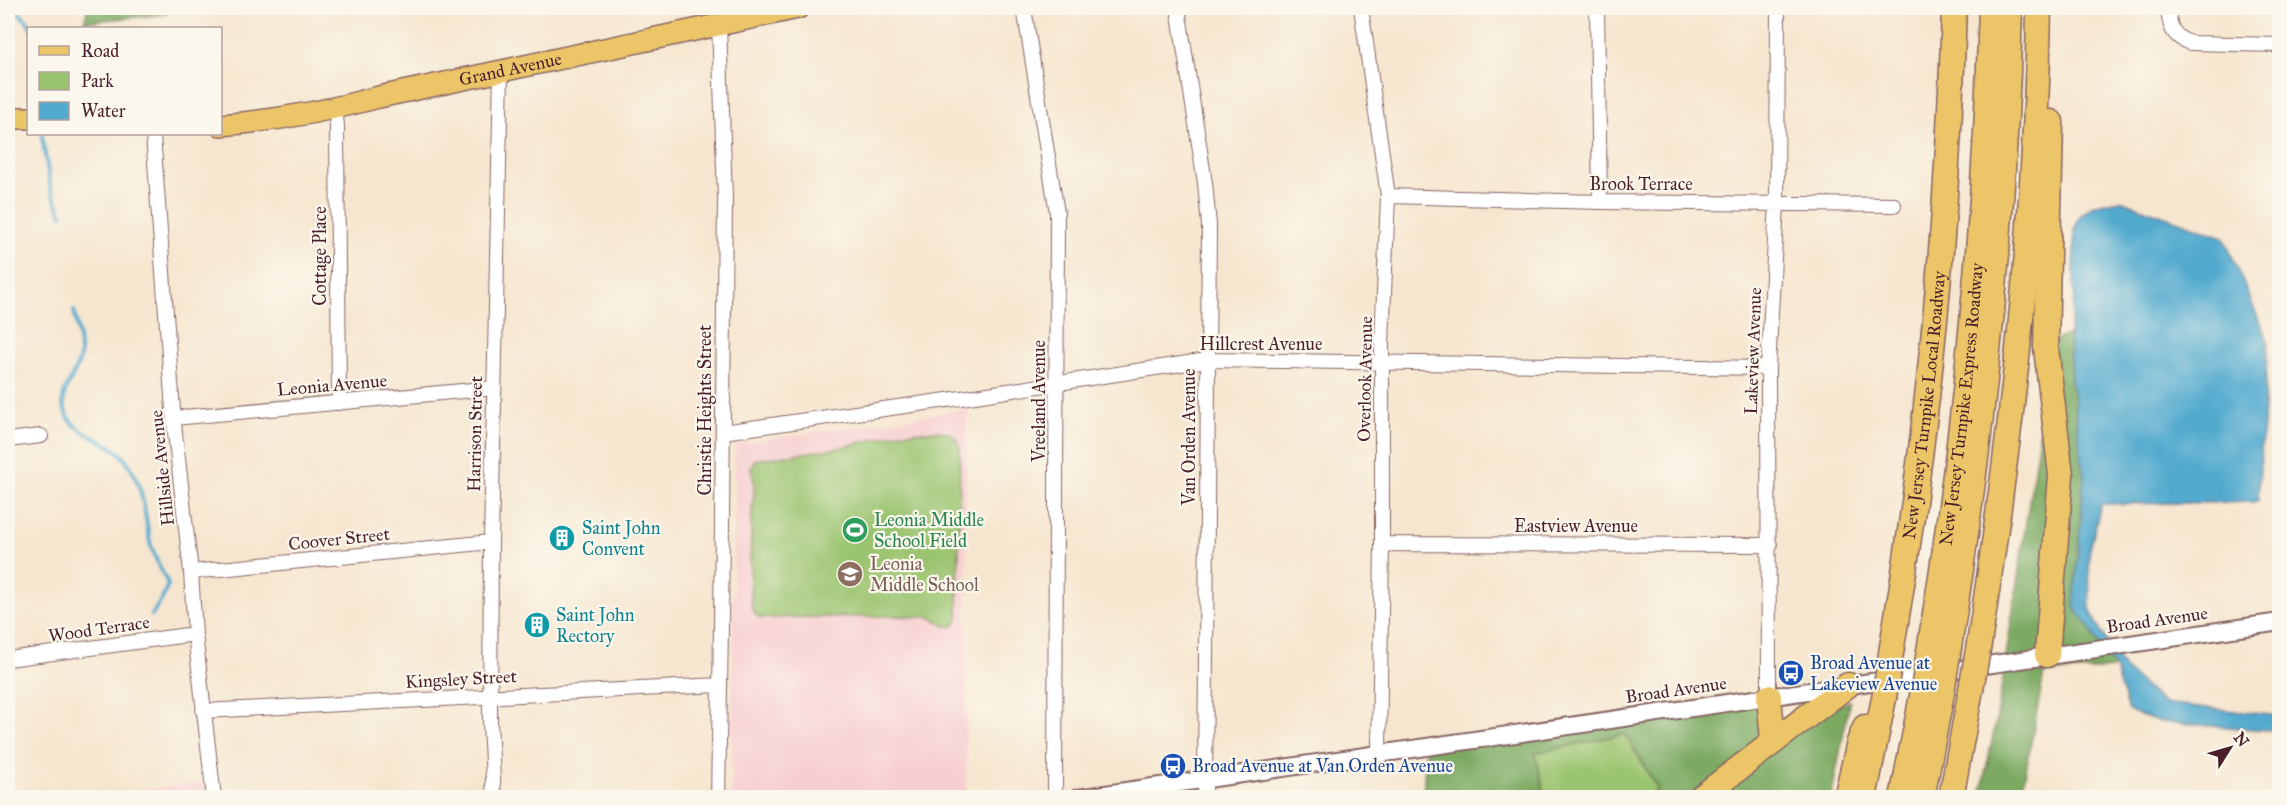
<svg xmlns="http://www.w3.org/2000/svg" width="2287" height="805" font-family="'IM FELL Great Primer',serif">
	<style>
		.built { fill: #f7cfd0 }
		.green { fill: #9bc46f; stroke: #72724d; stroke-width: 1.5 }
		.forest { fill: #7caa62; stroke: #636446; stroke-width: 1.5 }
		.water { fill: #52aacf; stroke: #4e647d; stroke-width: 1.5 }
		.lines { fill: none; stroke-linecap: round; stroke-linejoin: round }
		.stream { stroke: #52aacf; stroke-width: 4 }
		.minor-casing { stroke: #866564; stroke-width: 16 }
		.tertiary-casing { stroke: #866564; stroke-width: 20 }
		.primary-casing { stroke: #866564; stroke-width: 24 }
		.motorway-casing { stroke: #866564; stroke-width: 27 }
		.minor { stroke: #fff; stroke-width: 14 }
		.tertiary { stroke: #fff; stroke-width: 16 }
		.primary { stroke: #edc569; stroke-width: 21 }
		.motorway { stroke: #edc569; stroke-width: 24 }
		.motorway-bridge-casing { stroke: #866564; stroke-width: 27; stroke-linecap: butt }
		.motorway-bridge { stroke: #edc569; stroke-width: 24 }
		.labels { text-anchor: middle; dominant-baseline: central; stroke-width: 4.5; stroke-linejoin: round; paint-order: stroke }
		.street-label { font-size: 18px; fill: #4a1f2b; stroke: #fbf7ec }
		.leisure-label { font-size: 18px; fill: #27864d; stroke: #fbf7ec; text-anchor: start }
		.culture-label { font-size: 18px; fill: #0d838f; stroke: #fbf7ec; text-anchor: start }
		.education-label { font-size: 18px; fill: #785e54; stroke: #fbf7ec; text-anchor: start }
		.transit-label { font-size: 18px; fill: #164399; stroke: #fbf7ec; text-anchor: start }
	</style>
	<rect width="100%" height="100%" fill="#fbf7ec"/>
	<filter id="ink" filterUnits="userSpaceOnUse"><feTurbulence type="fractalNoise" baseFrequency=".0167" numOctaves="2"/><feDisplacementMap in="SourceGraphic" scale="12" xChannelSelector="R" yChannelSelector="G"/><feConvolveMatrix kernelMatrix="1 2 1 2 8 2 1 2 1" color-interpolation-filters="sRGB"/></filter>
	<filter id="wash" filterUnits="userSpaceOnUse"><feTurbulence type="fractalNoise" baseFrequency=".008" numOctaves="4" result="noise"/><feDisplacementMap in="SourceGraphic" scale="24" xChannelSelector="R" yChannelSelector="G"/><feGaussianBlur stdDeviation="1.35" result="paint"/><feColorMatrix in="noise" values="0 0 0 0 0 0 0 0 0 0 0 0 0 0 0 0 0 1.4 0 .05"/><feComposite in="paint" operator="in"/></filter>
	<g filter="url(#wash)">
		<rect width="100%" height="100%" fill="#f6e6cf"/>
		<!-- built -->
		<path class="built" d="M967,409L966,795L948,798H731L735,444Z
			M212,780L214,798H91Z"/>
		<!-- green -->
		<path class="green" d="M934,431C948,431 957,434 960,449L958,619L954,626H946L930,617L898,616L760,618C758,616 755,614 753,611C748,601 751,528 752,513C753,497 757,484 751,468L754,460L838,448L903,432Z
			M1625,734L1658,790L1648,797H1545L1535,753Z"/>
		<!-- forest -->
		<path class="forest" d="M88,8H166L167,14L84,22Z
			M2069,334L2071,377L2084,477L2074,607L2085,621L2115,669L2044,673L2021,797L1980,798L1997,717L2041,422L2046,344Z
			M1769,697L1763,753L1835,707L1850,701L1831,797H1648L1658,789L1625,734L1535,753L1545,797L1423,798L1426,746Z"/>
		<!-- water -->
		<path class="water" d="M2120,200L2224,237L2268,342L2258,502L2101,504L2089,553L2090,608L2096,623L2123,667L2163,703L2279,716V731L2161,722L2128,711L2115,669L2085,621L2074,607L2084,477L2071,377L2069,334L2074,301V230L2080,216L2092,206Z"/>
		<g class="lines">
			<!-- stream -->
			<path class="stream" d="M14,8L27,21L31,28
				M42,136L51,190L62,215
				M74,310C76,324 81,341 80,356C78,374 59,390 64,407C71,437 109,437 125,459C144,483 144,513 150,542C153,556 162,571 168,584L163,597L152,615"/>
		</g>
	</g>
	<g filter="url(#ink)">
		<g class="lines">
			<defs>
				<path id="minor" d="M1024,8L1057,213L1055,798
					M1178,8L1205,183L1209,225L1205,798
					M1361,8L1388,196L1382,343V544L1379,752
					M1597,8L1600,202
					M2168,8C2169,25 2172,37 2190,43L2280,45
					M335,109L337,125L339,403
					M153,134L174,424L191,572L195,634L214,798
					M1388,196L1600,202L1894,205
					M174,418L494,388
					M723,432L975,396L1207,360L1768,368
					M8,440L41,436
					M1382,544L1770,545
					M191,572L491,542
					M8,659L195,634
					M1769,697L1768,368L1777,203L1778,8
					M203,711L720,685
					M494,798L490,724L491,542L501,71
					M718,798L721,630L725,199L719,23"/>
				<path id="tertiary" d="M1078,798L2280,622"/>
				<g id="primary">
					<path d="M8,118H28"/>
					<path id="s1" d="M220,125C275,121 327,111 379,97L798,8"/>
				</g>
				<g id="motorway">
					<path d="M1979,644C2012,433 2036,221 2039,8"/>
					<path id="s2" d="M1892,647C1928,435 1948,222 1954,8"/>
					<path d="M1949,648C1983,436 2005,223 2010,8"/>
					<path id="s3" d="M1929,651C1965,438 1985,223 1991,8"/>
					<path d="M2047,655L2061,475L2046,348L2051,122"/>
					<path d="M1769,697L1773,740"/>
					<path d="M1700,798L1848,685"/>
					<path d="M1846,798L1859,742L1865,727"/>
					<path d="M1864,798L1884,698"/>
					<path d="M1902,798L1922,696"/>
					<path d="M1922,798L1942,693"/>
					<path d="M1951,798L1971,689"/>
				</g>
			</defs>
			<!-- minor casing -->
			<use href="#minor" class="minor-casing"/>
			<!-- tertiary casing -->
			<use href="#tertiary" class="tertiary-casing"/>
			<!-- primary casing -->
			<use href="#primary" class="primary-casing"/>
			<!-- motorway casing -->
			<use href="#motorway" class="motorway-casing"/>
			<!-- minor -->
			<use href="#minor" class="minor"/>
			<!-- tertiary -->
			<use href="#tertiary" class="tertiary"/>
			<!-- primary -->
			<use href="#primary" class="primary"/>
			<!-- motorway -->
			<use href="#motorway" class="motorway"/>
			<defs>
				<path id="motorway-bridge" d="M1971,689L1979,644
					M1942,693L1949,648
					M1922,696L1929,651
					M1884,698L1892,647"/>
			</defs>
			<!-- motorway-bridge casing -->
			<use href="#motorway-bridge" class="motorway-bridge-casing"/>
			<!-- motorway-bridge -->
			<use href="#motorway-bridge" class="motorway-bridge"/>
		</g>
	</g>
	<!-- icons -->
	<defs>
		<symbol id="stadium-disc" viewBox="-11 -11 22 22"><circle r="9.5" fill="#2e9e5b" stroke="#fbf7ec"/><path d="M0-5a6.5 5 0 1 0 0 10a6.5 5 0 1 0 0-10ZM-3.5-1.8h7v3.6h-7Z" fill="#fff"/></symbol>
		<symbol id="building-disc" viewBox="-11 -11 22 22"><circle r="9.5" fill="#0f9aa8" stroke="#fbf7ec"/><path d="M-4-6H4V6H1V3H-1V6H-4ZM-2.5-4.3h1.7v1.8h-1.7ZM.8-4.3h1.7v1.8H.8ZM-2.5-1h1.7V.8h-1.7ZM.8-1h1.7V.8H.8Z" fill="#fff"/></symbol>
		<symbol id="school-disc" viewBox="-11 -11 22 22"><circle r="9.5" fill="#8d6e63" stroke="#fbf7ec"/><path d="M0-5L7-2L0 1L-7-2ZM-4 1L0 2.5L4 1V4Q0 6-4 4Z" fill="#fff"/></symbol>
		<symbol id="bus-disc" viewBox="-11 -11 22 22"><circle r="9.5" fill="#1a4fb4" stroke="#fbf7ec"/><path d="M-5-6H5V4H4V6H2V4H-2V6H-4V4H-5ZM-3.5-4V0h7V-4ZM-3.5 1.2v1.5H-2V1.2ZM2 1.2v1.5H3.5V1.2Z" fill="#fff"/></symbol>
	</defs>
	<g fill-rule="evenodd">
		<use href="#stadium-disc" x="840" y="515" width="30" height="30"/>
		<use href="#building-disc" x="547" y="523" width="30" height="30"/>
		<use href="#school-disc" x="835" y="559" width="30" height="30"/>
		<use href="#building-disc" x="522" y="610" width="30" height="30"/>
		<use href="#bus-disc" x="1776" y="658" width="30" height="30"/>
		<use href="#bus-disc" x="1158" y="751" width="30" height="30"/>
	</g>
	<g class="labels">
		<!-- street labels -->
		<g class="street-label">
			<text stroke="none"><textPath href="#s1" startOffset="296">Grand Avenue</textPath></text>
			<text x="1641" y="184">Brook Terrace</text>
			<text transform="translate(320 256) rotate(-90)">Cottage Place</text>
			<text x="1261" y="344">Hillcrest Avenue</text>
			<text transform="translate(1753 351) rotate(-88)">Lakeview Avenue</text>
			<text transform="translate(1365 379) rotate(-89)">Overlook Avenue</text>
			<text transform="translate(332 385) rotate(-5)">Leonia Avenue</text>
			<text transform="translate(1039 401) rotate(-90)">Vreeland Avenue</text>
			<text stroke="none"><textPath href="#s2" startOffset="244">New Jersey Turnpike Local Roadway</textPath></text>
			<text stroke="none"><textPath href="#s3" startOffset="249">New Jersey Turnpike Express Roadway</textPath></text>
			<text transform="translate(705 410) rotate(-90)">Christie Heights Street</text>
			<text transform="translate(475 434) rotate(-89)">Harrison Street</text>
			<text transform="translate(1189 437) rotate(-90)">Van Orden Avenue</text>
			<text transform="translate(162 468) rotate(-96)">Hillside Avenue</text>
			<text x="1576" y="526">Eastview Avenue</text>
			<text transform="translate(339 539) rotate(-6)">Coover Street</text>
			<text transform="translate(2157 620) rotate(-8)">Broad Avenue</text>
			<text transform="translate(99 629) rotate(-8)">Wood Terrace</text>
			<text transform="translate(461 679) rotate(-3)">Kingsley Street</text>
			<text transform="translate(1676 690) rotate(-8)">Broad Avenue</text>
		</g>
		<!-- leisure labels -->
		<g class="leisure-label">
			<text x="874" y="520">Leonia Middle<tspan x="874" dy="21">School Field</tspan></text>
		</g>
		<!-- culture labels -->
		<g class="culture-label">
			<text x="582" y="528">Saint John<tspan x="582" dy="21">Convent</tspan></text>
			<text x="556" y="615">Saint John<tspan x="556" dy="21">Rectory</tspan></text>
		</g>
		<!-- education labels -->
		<g class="education-label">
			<text x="870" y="564">Leonia<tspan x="870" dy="21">Middle School</tspan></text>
		</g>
		<!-- transit labels -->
		<g class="transit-label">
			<text x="1810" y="663">Broad Avenue at<tspan x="1810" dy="21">Lakeview Avenue</tspan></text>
			<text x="1192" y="766">Broad Avenue at Van Orden Avenue</text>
		</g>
	</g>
	<!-- margin -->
	<rect width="2287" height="805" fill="none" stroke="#fbf7ec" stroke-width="30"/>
	<!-- legend -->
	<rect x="27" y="27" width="195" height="108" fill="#fbf7ec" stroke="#b4a19f" stroke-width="1.5"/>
	<rect x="39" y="46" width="30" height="9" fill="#edc569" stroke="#b4a19f" stroke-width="1.5"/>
	<text x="81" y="57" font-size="18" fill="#4a1f2b">Road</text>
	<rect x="39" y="72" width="30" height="18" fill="#9bc46f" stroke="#b4a19f" stroke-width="1.5"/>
	<text x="81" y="87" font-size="18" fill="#4a1f2b">Park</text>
	<rect x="39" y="102" width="30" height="18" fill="#52aacf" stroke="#b4a19f" stroke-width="1.5"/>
	<text x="81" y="117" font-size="18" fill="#4a1f2b">Water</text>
	<!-- north arrow -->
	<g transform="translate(2230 748) rotate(53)" stroke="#fbf7ec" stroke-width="4.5" paint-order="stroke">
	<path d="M0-4.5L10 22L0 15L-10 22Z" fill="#4a1f2b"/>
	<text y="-9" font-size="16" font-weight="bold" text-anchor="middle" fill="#4a1f2b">N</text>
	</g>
</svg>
